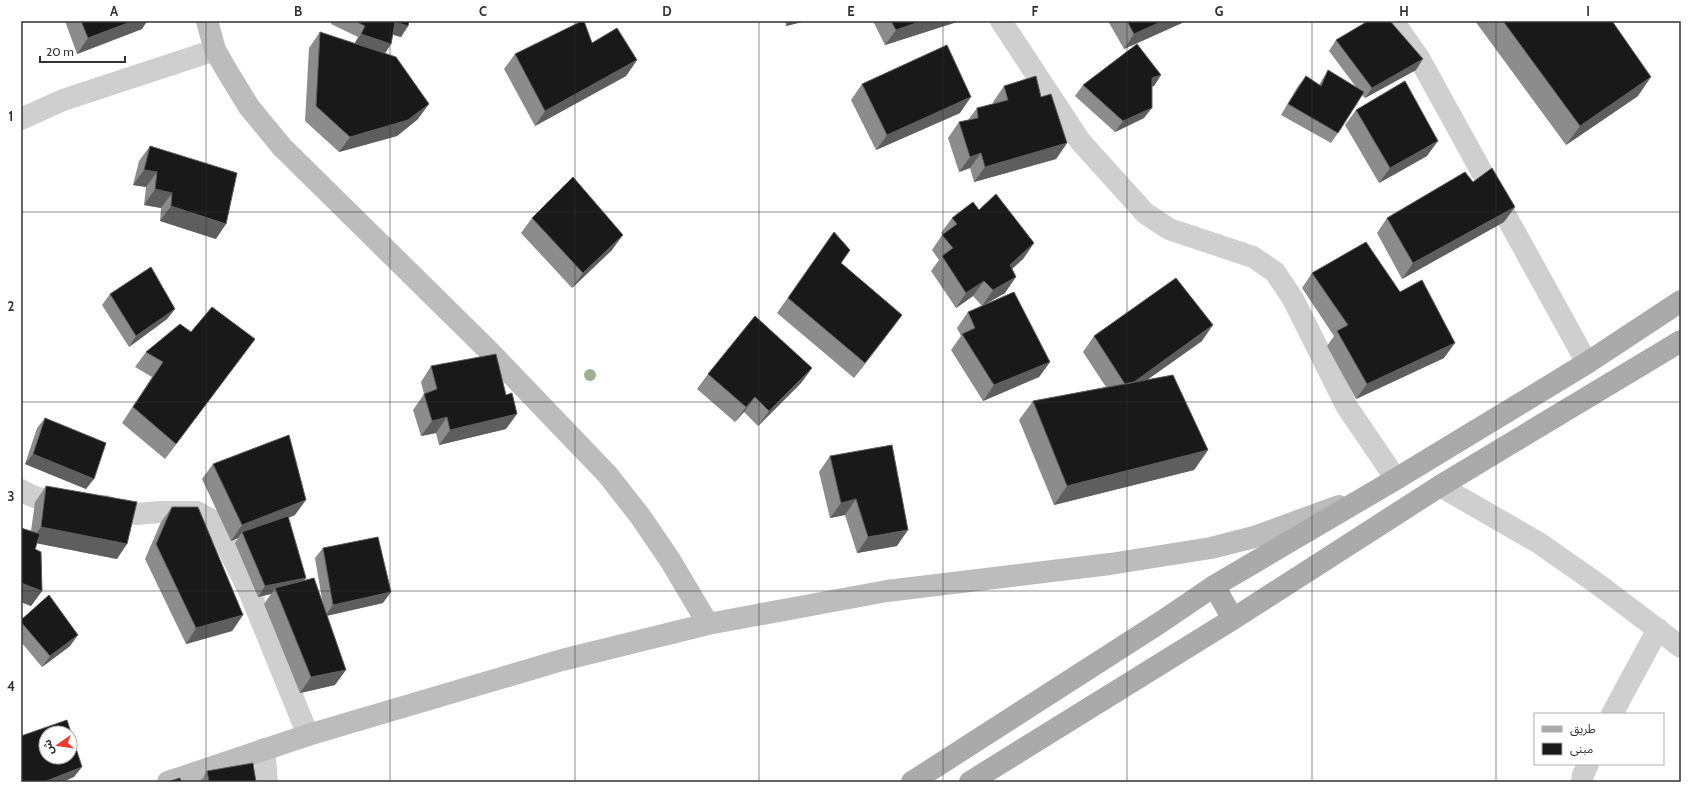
<svg xmlns="http://www.w3.org/2000/svg" width="1702" height="803" font-family="Cabin,'Noto Sans Arabic',sans-serif">
	<style>
		.lines { fill: none; stroke-linecap: round; stroke-linejoin: round }
		.street { stroke: #cfcfcf; stroke-width: 22 }
		.secondary { stroke: #bcbcbc; stroke-width: 22 }
		.primary { stroke: #aaa; stroke-width: 22 }
		.tree { fill: #9eb194 }
		.wall { fill: #8c8c8c }
		.shaded-wall { fill: #5e5e5e }
		.building { fill: #191919; stroke: #5e5e5e; fill-rule: evenodd }
		.grid { fill: none; stroke: #323232; stroke-width: 1; stroke-opacity: 0.55 }
		.neatline { fill: none; stroke: #323232; stroke-width: 1.5 }
		.grid-label { font-size: 13px; text-anchor: middle; font-weight: bold; fill: #323232 }
	</style>
	<rect width="100%" height="100%" fill="#fff"/>
	<g class="lines">
		<!-- street -->
		<path class="street" d="M1001,21L1080,141L1145,213L1169,229L1253,257L1275,272L1293,299L1347,407L1396,479
			M1393,21L1419,58L1587,363
			M21,119L63,100L215,50
			M1440,486L1539,543L1599,585L1681,647
			M21,490C36,500 50,501 68,502
			M106,506L122,513L137,514L160,512H197L215,522L250,593L308,735
			M1612,714L1658,629
			M264,749L267,782
			M1582,782L1583,775L1588,764"/>
		<!-- secondary -->
		<path class="secondary" d="M207,21L215,50L227,71L249,107L282,147L488,350L607,474L640,516L670,560L708,624
			M168,782L308,735L562,660L708,624L887,591L1110,564L1211,548L1254,537L1339,506"/>
		<!-- primary -->
		<path class="primary" d="M1214,586L1233,619
			M912,782L1161,622L1214,586L1396,479L1587,363L1681,301
			M970,782L1233,619L1440,486L1681,341"/>
	</g>
	<!-- trees -->
	<circle class="tree" cx="590" cy="375" r="6"/>
	<!-- wall -->
	<path class="wall" d="M65,21H147L142,29L77,54Z
		M332,21H409L408,26L401,37L393,35L391,44L384,54L418,119L397,136L339,152L305,121L309,48L320,32L354,44L358,37L331,24Z
		M785,21H806L786,26Z
		M873,21H960L885,45Z
		M1108,21H1184L1182,23L1124,49Z
		M1475,21H1612L1638,96L1566,145Z
		M1336,40L1416,70L1365,98L1362,95L1338,133L1331,143L1281,115L1298,86L1306,76L1319,85L1328,70L1356,87L1329,51Z
		M592,43L637,60L626,76L535,126L504,69L515,54Z
		M1161,75L1154,86H1152L1144,118L1115,132L1075,96L1083,85Z
		M862,84L960,113L876,150L851,100Z
		M1004,86L1041,97L1067,143L1056,159L974,182L970,168L959,172L948,138L959,122L968,120L977,108L994,104L993,102Z
		M1356,110L1427,156L1379,183L1345,125Z
		M150,146L216,239L160,221L161,208L144,205L146,187L133,185L139,161Z
		M979,210L1034,243L1023,259L1012,269L1005,293L982,306L973,296L956,308L931,271L939,260L932,250L942,235L941,233L952,218Z
		M532,218L612,250L572,288L521,233Z
		M1387,218L1504,222L1402,279L1377,233Z
		M834,232L841,263L902,315L891,330L854,378L777,313Z
		M1312,273L1400,292L1444,358L1356,399L1327,346L1334,336L1302,288Z
		M110,294L175,309L167,319L129,347L102,305Z
		M968,312L1050,362L1039,377L983,401L951,350L961,336L957,328Z
		M191,332L255,339L244,354L165,459L122,423L152,377L135,367L146,352Z
		M1094,336L1202,341L1148,379L1208,450L1194,470L1054,505L1019,420L1033,401L1106,387L1083,352Z
		M431,366L506,429L439,445L436,433L421,436L413,410L424,394L421,382Z
		M812,368L801,383L758,426L744,412L735,422L697,389L708,374Z
		M45,418L86,489L25,464L37,428Z
		M830,456L897,546L857,553L845,515L830,518L819,472Z
		M213,464L295,515L288,518L304,581L323,605L315,558L323,548L383,603L327,616L335,685L300,693L264,604L271,594L258,597L235,543L238,538L231,541L202,479Z
		M46,486L117,559L37,543L35,549L42,591L31,606L21,602V528L31,531L35,502Z
		M172,507L243,615L232,631L186,644L145,559L161,522Z
		M21,620L70,646L42,667L21,642Z
		M207,771L256,782H200Z"/>
	<!-- shaded-wall -->
	<path class="shaded-wall" d="M133,21H147L142,29L77,54L88,38Z
		M789,21H806L786,26Z
		M922,21H960L885,45L896,30Z
		M1163,21H1184L1182,23L1124,49L1134,34Z
		M395,22L408,26L401,37L388,33Z
		M361,34L391,44L384,55L354,45Z
		M1423,59L1416,70L1365,98L1372,88Z
		M637,60L626,76L535,126L545,111Z
		M1161,75L1154,86L1144,89L1152,78Z
		M1651,77L1638,96L1566,145L1580,126Z
		M971,97L960,113L876,150L887,135Z
		M429,104L418,119L397,136L339,152L350,137Z
		M1152,108L1144,118L1115,132L1123,121Z
		M1438,141L1427,156L1379,183L1390,168Z
		M1067,143L1056,159L974,182L985,167Z
		M981,153L970,168L959,172L970,157Z
		M144,170L157,172L146,187L133,185Z
		M155,189L172,193L161,208L144,205Z
		M171,206L226,224L216,239L160,221Z
		M1515,207L1504,222L1402,279L1413,263Z
		M623,235L612,250L572,288L583,273Z
		M1034,243L1023,259L999,280L1010,265Z
		M1016,277L1005,293L982,306L993,290Z
		M984,281L973,296L956,308L966,293Z
		M175,309L167,319L129,347L136,336Z
		M902,315L891,330L854,378L865,363Z
		M1213,325L1202,341L1116,402L1127,387Z
		M255,339L244,354L165,459L176,444Z
		M1455,343L1444,358L1356,399L1367,384Z
		M1050,362L1039,377L983,401L994,385Z
		M812,368L801,383L758,426L769,411Z
		M755,397L744,412L735,422L746,407Z
		M517,414L506,429L439,445L450,430Z
		M447,417L436,433L421,436L432,421Z
		M1208,450L1194,470L1054,505L1067,486Z
		M33,454L94,479L86,489L25,464Z
		M856,499L845,515L830,518L841,503Z
		M306,500L295,515L244,536L242,532L238,538L231,541L242,525Z
		M41,527L127,544L117,559L30,542Z
		M908,530L897,546L857,553L868,537Z
		M306,578L298,589L275,588L271,594L258,597L265,586Z
		M21,583L42,591L31,606L21,602Z
		M391,592L383,603L325,616L333,605Z
		M243,615L232,631L186,644L196,628Z
		M78,635L70,646L42,667L50,656Z
		M346,670L335,685L300,693L311,677Z
		M82,767L74,777L63,782H44Z"/>
	<!-- building -->
	<path class="building" d="M81,21H133L88,38Z
		M355,21H409L408,26L395,22L391,44L361,34L365,26Z
		M582,21H584L592,43L617,28L637,60L545,111L515,54Z
		M891,21H922L896,30Z
		M1127,21H1163L1134,34Z
		M1368,21H1390L1423,59L1372,88L1336,40Z
		M1503,21H1612L1651,77L1580,126Z
		M320,32L396,57L429,104L408,120L350,137L316,106Z
		M1137,44L1161,75L1152,78V108L1123,121L1083,85Z
		M947,45L971,97L887,135L862,84Z
		M1328,70L1364,92L1338,133L1288,104L1306,76L1321,86Z
		M1036,76L1041,97L1051,94L1067,143L985,167L981,153L970,157L959,122L978,118L977,108L1008,100L1004,86Z
		M1405,81L1438,141L1390,168L1356,110Z
		M150,146L237,173L226,224L171,206L172,193L155,189L157,172L144,170Z
		M1492,168L1515,207L1413,263L1387,218L1465,172L1473,182Z
		M573,177L623,235L583,273L532,218Z
		M996,194L1034,243L1010,265L1016,277L993,290L984,281L966,293L942,256L953,248L942,235L957,224L952,218L973,202L979,210Z
		M834,232L850,250L841,263L902,315L865,363L788,298Z
		M1366,242L1400,292L1422,280L1455,343L1367,384L1337,331L1348,325L1312,273Z
		M151,267L175,309L136,336L110,294Z
		M1176,278L1213,325L1134,382L1125,384L1094,336Z
		M1014,292L1050,362L994,385L962,334L975,328L968,312Z
		M212,307L255,339L176,444L133,407L163,362L146,352L180,324L191,332Z
		M755,316L812,368L769,411L755,397L746,407L708,374Z
		M496,354L506,395L512,393L517,414L450,430L447,417L432,421L424,394L437,389L431,366Z
		M1173,375L1208,450L1067,486L1033,401Z
		M45,418L106,443L94,479L33,454Z
		M289,435L306,500L242,525L213,464Z
		M892,445L908,530L868,537L856,499L841,503L830,456Z
		M46,486L137,502L127,544L41,527Z
		M172,507H198L243,615L196,628L156,544Z
		M288,516L306,578L265,586L242,532Z
		M21,528L40,534L35,549L41,552L42,591L21,583Z
		M378,537L391,592L333,605L323,548Z
		M314,578L346,670L311,677L275,588Z
		M49,595L78,635L50,656L21,622V620Z
		M67,720L82,767L44,782H23L21,777V736ZM46,733H70V757H46Z
		M253,763L256,782H209L207,771Z
		M180,778L181,782H167Z"/>
	<!-- grid -->
	<path class="grid" d="M206,21V782M390,21V782M575,21V782M759,21V782M943,21V782M1127,21V782M1312,21V782M1496,21V782M21,212H1681M21,402H1681M21,591H1681"/>
	<!-- border -->
	<rect width="1702" height="803" fill="none" stroke="#ffffff" stroke-width="44"/>
	<!-- legend -->
	<rect x="1534" y="713" width="130" height="52" fill="#ffffff" stroke="#adadad"/>
	<rect x="1542" y="726" width="20" height="6" fill="#aaaaaa" stroke="#adadad"/>
	<text x="1570" y="733" font-size="12" fill="#323232">طريق</text>
	<rect x="1542" y="743" width="20" height="12" fill="#191919" stroke="#adadad"/>
	<text x="1570" y="753" font-size="12" fill="#323232">مبنى</text>
	<!-- north arrow -->
	<g transform="translate(58 745) rotate(257)"><circle r="19" fill="#ffffff" stroke="#adadad"/>
	<path d="M0-3L7 15L0 10L-7 15Z" fill="#f0392e"/>
	<text y="-6" font-size="11" font-weight="bold" text-anchor="middle" fill="#323232">ش</text>
	</g>
	<!-- scale -->
	<path d="M40 56v6h85v-6" fill="none" stroke="#323232" stroke-width="2"/>
	<text x="46" y="56" font-size="12" fill="#323232" stroke="#ffffff" stroke-width="3" paint-order="stroke">20 m</text>
	<rect x="22" y="22" width="1658" height="759" class="neatline"/>
	<g class="grid-label">
		<text x="114" y="16">A</text>
		<text x="298" y="16">B</text>
		<text x="483" y="16">C</text>
		<text x="667" y="16">D</text>
		<text x="851" y="16">E</text>
		<text x="1035" y="16">F</text>
		<text x="1219" y="16">G</text>
		<text x="1404" y="16">H</text>
		<text x="1588" y="16">I</text>
		<text x="11" y="121">1</text>
		<text x="11" y="311">2</text>
		<text x="11" y="501">3</text>
		<text x="11" y="691">4</text>
	</g>
</svg>
